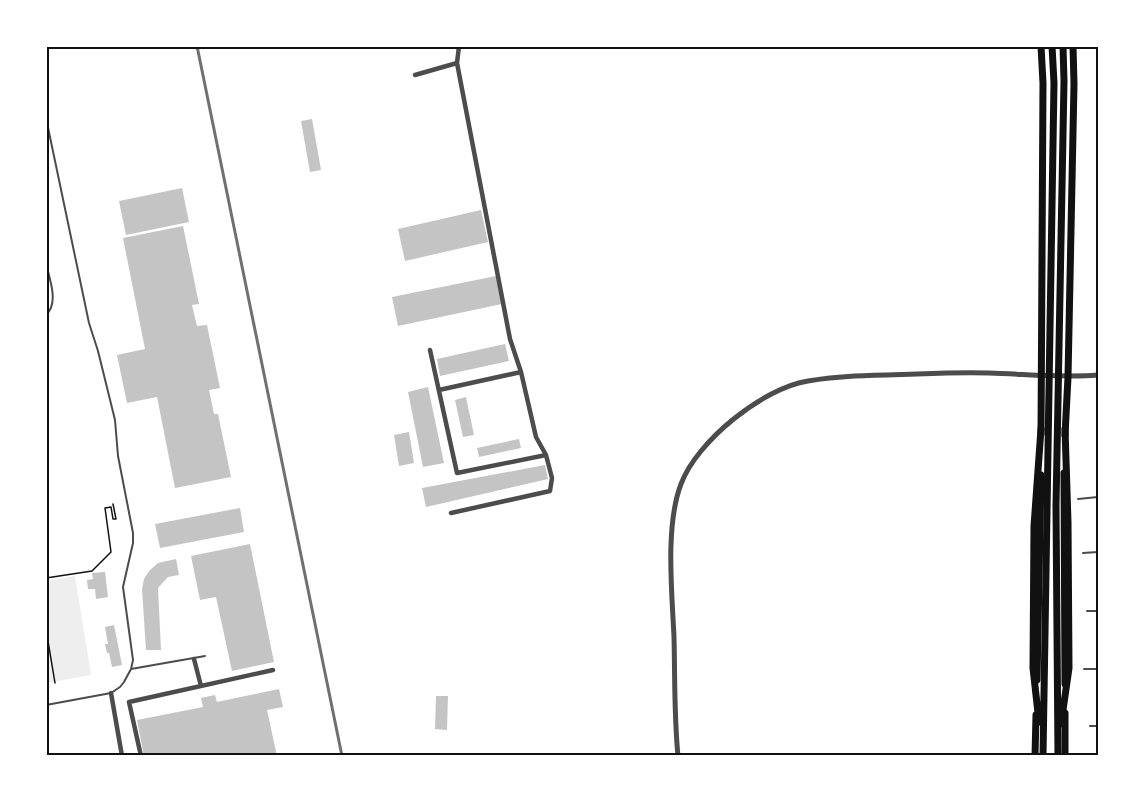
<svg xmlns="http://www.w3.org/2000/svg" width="1145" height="802" font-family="'PT Sans',sans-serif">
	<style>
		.green { fill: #eee }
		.building { fill: #c4c4c4 }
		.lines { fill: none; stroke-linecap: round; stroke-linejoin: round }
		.path { stroke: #111; stroke-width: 1.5 }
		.service { stroke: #4c4c4c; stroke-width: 2 }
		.minor { stroke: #4c4c4c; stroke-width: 4.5 }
		.tertiary { stroke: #4c4c4c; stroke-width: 5 }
		.primary { stroke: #111; stroke-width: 7 }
		.trunk { stroke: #111; stroke-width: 7 }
		.rail { stroke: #707070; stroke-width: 3 }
		.neatline { fill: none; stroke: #111; stroke-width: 2 }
	</style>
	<rect width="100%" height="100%" fill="#fff"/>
	<!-- green -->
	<path class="green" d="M75,576L91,675L47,683V581Z"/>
	<!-- building -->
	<path class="building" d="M312,119L321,170L310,172L301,121Z
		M182,188L189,222L126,235L119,201Z
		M481,210L488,242L405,261L398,229Z
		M183,226L199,304L192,305L197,326L207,325L220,388L209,390L214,414H218L231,477L175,488L157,397L127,403L117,355L145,349L123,238Z
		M496,276L502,304L398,326L392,297Z
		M505,344L509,361L440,376L437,359Z
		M428,387L444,463L423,467L408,392Z
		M466,397L474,435L463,437L455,400Z
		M409,432L414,463L399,466L394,435Z
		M519,439L521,448L479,457L477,448Z
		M545,465L548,479L426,507L422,488Z
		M240,508L244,532L160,548L155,524Z
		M250,544L274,662L232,671L216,597L200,600L191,556Z
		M176,559L179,575L168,577L158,588L161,650H146L142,589L144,579L149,571L158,563Z
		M105,572L108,597L96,599L95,589H88L87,580L93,579L92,573Z
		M114,625L122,665L112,667L109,653H107L105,644H108L105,627Z
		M279,689L283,707L267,710L277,756H144L137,720L203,707L201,698L215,695L217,702Z
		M436,696H448L447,730L435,729Z"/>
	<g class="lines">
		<!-- path -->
		<path class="path" d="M46,578L92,571L111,552L105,508L111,507L113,519H116L113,504
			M46,629L55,683"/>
		<!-- service -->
		<path class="service" d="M46,118L89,323L98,351L115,420L118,456L133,533V543L123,587L133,660L131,669L124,682L120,687L111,693L46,705
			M46,264C50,280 59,303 46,315
			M1078,499L1098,497
			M1083,553L1098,552
			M1087,611H1098
			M131,669L205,656
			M1084,669H1098
			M1090,726H1098"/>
		<!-- minor -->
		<path class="minor" d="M415,75L457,63L459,46
			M430,350L457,473L546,455
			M439,390L521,372
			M451,513L550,491L552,478L546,455L536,437L521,372L510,339L457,63
			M194,659L201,686
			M111,693L122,756
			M141,756L129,702L273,670"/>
		<!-- tertiary -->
		<path class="tertiary" d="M678,756C674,716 675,677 674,637C672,592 665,526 681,484C697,441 763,388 808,381C844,375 881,375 917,374C941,373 965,372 989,373C1026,374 1062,378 1098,375"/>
		<!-- primary -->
		<path class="primary" d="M1041,434L1043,83L1041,46
			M1065,435L1068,377L1074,84L1073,46
			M1064,473L1065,684
			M1037,680L1041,475
			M1065,713V756
			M1035,756L1036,715"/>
		<!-- trunk -->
		<path class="trunk" d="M1039,722L1033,668L1034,526L1041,429
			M1061,724L1069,668L1068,522L1065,429
			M1043,756L1054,83L1052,46
			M1058,756L1056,506L1064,81L1063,46"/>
		<!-- rail -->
		<path class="rail" d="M197,46L342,756"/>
	</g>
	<!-- border -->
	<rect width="1145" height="802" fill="none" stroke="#ffffff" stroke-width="96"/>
	<rect x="48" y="48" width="1049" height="706" class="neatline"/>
</svg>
